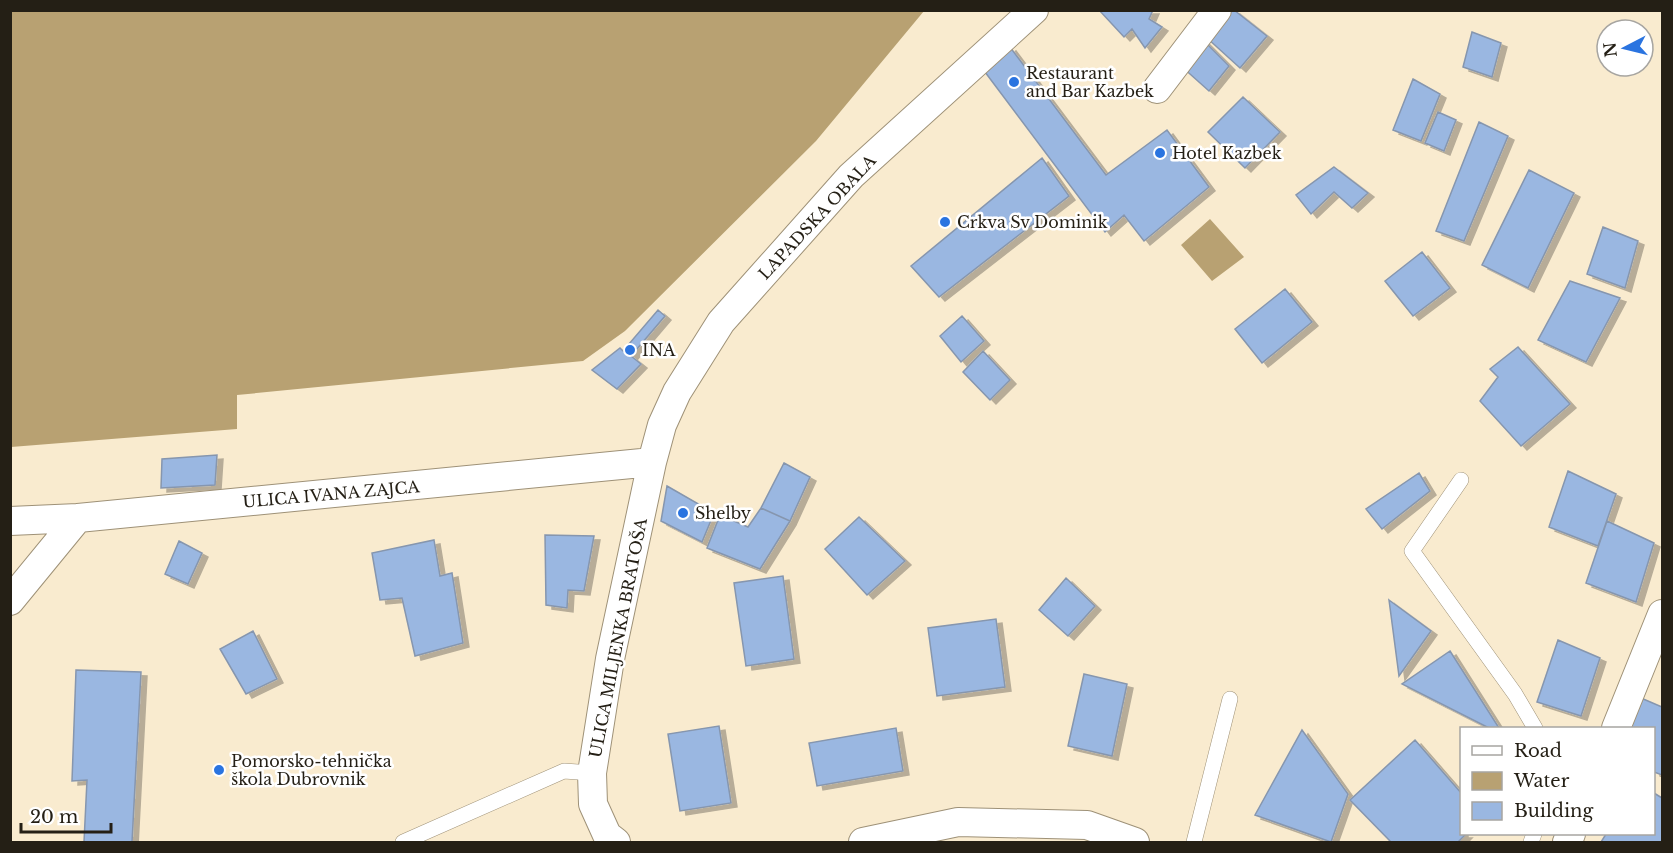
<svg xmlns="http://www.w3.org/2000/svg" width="1673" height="853" font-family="'Libre Baskerville',serif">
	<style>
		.water { fill: #b8a172 }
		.building { fill: #9ab7e1; stroke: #8696ae; stroke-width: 1.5; filter: url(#shadow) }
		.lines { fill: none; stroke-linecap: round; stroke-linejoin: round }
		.lane-casing { stroke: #9e9177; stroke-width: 16 }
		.street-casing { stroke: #9e9177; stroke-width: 30 }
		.lane { stroke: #fff; stroke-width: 15 }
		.street { stroke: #fff; stroke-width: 28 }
		.poi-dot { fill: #2a74e0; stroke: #fff; stroke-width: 2 }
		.labels { text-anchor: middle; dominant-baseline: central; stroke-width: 5; stroke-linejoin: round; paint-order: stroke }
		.poi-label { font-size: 16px; fill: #241f15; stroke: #fff; text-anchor: start }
		.street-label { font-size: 16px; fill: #241f15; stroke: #fff }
	</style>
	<defs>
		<filter id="shadow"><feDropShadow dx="6" dy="4" stdDeviation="0" flood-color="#0004"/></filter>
	</defs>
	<rect width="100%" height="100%" fill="#f9ebcf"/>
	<!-- water -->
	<path class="water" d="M11,10H924V11L816,141L625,331L583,361L237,395V429L11,447Z
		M1210,219L1244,257L1212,281L1181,245Z"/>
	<!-- building -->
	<path class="building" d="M1099,10H1153L1149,19L1162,27L1145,48L1132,29L1124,37Z
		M1228,10H1234L1267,36L1240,68L1207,38Z
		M1472,32L1501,43L1492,77L1463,67Z
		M1203,40L1229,66L1209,91L1181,66Z
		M1010,47L1106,175L1167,130L1209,187L1144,241L1124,215L1105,232L985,72Z
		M1413,79L1440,94L1421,141L1393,130Z
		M1243,97L1280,132L1245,168L1208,132Z
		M1438,112L1456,120L1444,151L1425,143Z
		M1479,122L1508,136L1464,241L1436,231Z
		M1042,158L1069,196L939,297L911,266Z
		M1334,167L1368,193L1352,208L1334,192L1311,214L1296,195Z
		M1529,170L1574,193L1528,288L1482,265Z
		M1603,227L1638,241L1625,288L1587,274Z
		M1422,252L1450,288L1413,316L1385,281Z
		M1570,281L1620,298L1586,362L1538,340Z
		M1285,289L1312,322L1262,363L1235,329Z
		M658,310L665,316L631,356L641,364L617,389L592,370L620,348L623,351Z
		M962,316L984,341L961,362L940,336Z
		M1518,347L1570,404L1521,446L1480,401L1498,377L1490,369Z
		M983,351L1010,380L990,400L963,372Z
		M217,455L215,485L161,488L162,459Z
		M784,463L810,477L790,521L761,508Z
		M1568,471L1616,494L1598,546L1549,527Z
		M1419,473L1430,491L1382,529L1366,509Z
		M667,486L714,513L702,542L661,521Z
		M761,508L790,521L760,569L707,548L720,515L748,527Z
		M859,517L905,561L867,595L825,549Z
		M1607,521L1654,543L1636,602L1586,583Z
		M545,535L594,536L584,591L568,590L567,608L546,605Z
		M434,540L440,576L452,573L463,643L415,656L402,598L380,600L372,553Z
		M179,541L202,553L188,584L165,574Z
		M783,576L794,659L746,666L734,583Z
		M1066,578L1095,606L1068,636L1039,610Z
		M1389,600L1431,631L1399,676Z
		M996,619L1005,687L937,696L928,628Z
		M253,631L277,679L246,694L220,649Z
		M1558,640L1600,658L1581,716L1537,702Z
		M1450,651L1499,728H1489L1402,684Z
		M76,670L141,672L132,842H84L87,780L72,781Z
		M1084,674L1127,684L1112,756L1068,746Z
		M1641,698L1662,707V775L1654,772V728H1629Z
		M719,726L731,803L680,811L668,734Z
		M896,728L903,771L817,786L809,743Z
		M1302,730L1348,794L1331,842L1255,815Z
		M1415,740L1462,794V834H1466L1458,842H1391L1350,800Z
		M1654,793L1662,798V842H1601L1606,834H1654Z"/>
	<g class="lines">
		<defs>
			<path id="lane" d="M1461,480L1412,551L1515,694L1535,728
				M403,842L564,771L592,773
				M1194,842L1230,699
				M1531,842L1534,834"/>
			<path id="street" d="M1157,89L1217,10
				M10,521L78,518L652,462
				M10,601L78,518
				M1616,728L1662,614
				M616,842L607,835L593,804L592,773L610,659L652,462L662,425L677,392L721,322L851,176L1034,10
				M863,842L958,822L1087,825L1135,842
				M1567,842L1571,834"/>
		</defs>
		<!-- lane casing -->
		<use href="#lane" class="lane-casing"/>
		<!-- street casing -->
		<use href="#street" class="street-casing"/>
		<!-- lane -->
		<use href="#lane" class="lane"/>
		<!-- street -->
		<use href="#street" class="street"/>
	</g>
	<!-- markers -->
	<g class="poi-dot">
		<circle cx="1014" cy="82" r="6"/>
		<circle cx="1160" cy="153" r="6"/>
		<circle cx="945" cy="222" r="6"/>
		<circle cx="630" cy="350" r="6"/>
		<circle cx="683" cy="513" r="6"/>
		<circle cx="219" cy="770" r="6"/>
	</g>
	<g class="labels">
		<!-- poi labels -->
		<g class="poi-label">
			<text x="1026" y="73">Restaurant<tspan x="1026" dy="18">and Bar Kazbek</tspan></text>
			<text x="1172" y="153">Hotel Kazbek</text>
			<text x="957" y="222">Crkva Sv Dominik</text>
			<text x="642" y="350">INA</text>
			<text x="695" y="513">Shelby</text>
			<text x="231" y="761">Pomorsko-tehnička<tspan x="231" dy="18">škola Dubrovnik</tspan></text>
		</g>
		<!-- street labels -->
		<g class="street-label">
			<text transform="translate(817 217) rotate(-47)">LAPADSKA OBALA</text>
			<text transform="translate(331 494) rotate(-5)">ULICA IVANA ZAJCA</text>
			<text transform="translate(618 638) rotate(-79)">ULICA MILJENKA BRATOŠA</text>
		</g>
	</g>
	<!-- border -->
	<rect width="1673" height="853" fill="none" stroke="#241f15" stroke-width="24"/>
	<!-- legend -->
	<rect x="1460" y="727" width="195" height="108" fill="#ffffff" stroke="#a7a5a1" stroke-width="1.5"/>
	<rect x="1472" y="746" width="30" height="9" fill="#ffffff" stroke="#a7a5a1" stroke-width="1.5"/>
	<text x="1514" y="757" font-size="18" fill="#241f15">Road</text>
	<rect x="1472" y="772" width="30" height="18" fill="#b8a172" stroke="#a7a5a1" stroke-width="1.5"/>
	<text x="1514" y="787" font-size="18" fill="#241f15">Water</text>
	<rect x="1472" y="802" width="30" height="18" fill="#9ab7e1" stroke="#a7a5a1" stroke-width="1.5"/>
	<text x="1514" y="817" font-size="18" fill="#241f15">Building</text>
	<!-- north arrow -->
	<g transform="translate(1625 48) rotate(263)"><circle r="28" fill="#ffffff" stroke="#a7a5a1" stroke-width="1.5"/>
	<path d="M0-4.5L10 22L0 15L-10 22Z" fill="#2a74e0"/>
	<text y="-9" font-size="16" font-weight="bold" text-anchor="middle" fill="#241f15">N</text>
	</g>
	<!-- scale -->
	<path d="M21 823v9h90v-9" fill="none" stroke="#241f15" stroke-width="3"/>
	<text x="30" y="823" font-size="18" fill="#241f15" stroke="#ffffff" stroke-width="4.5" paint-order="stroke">20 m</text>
</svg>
